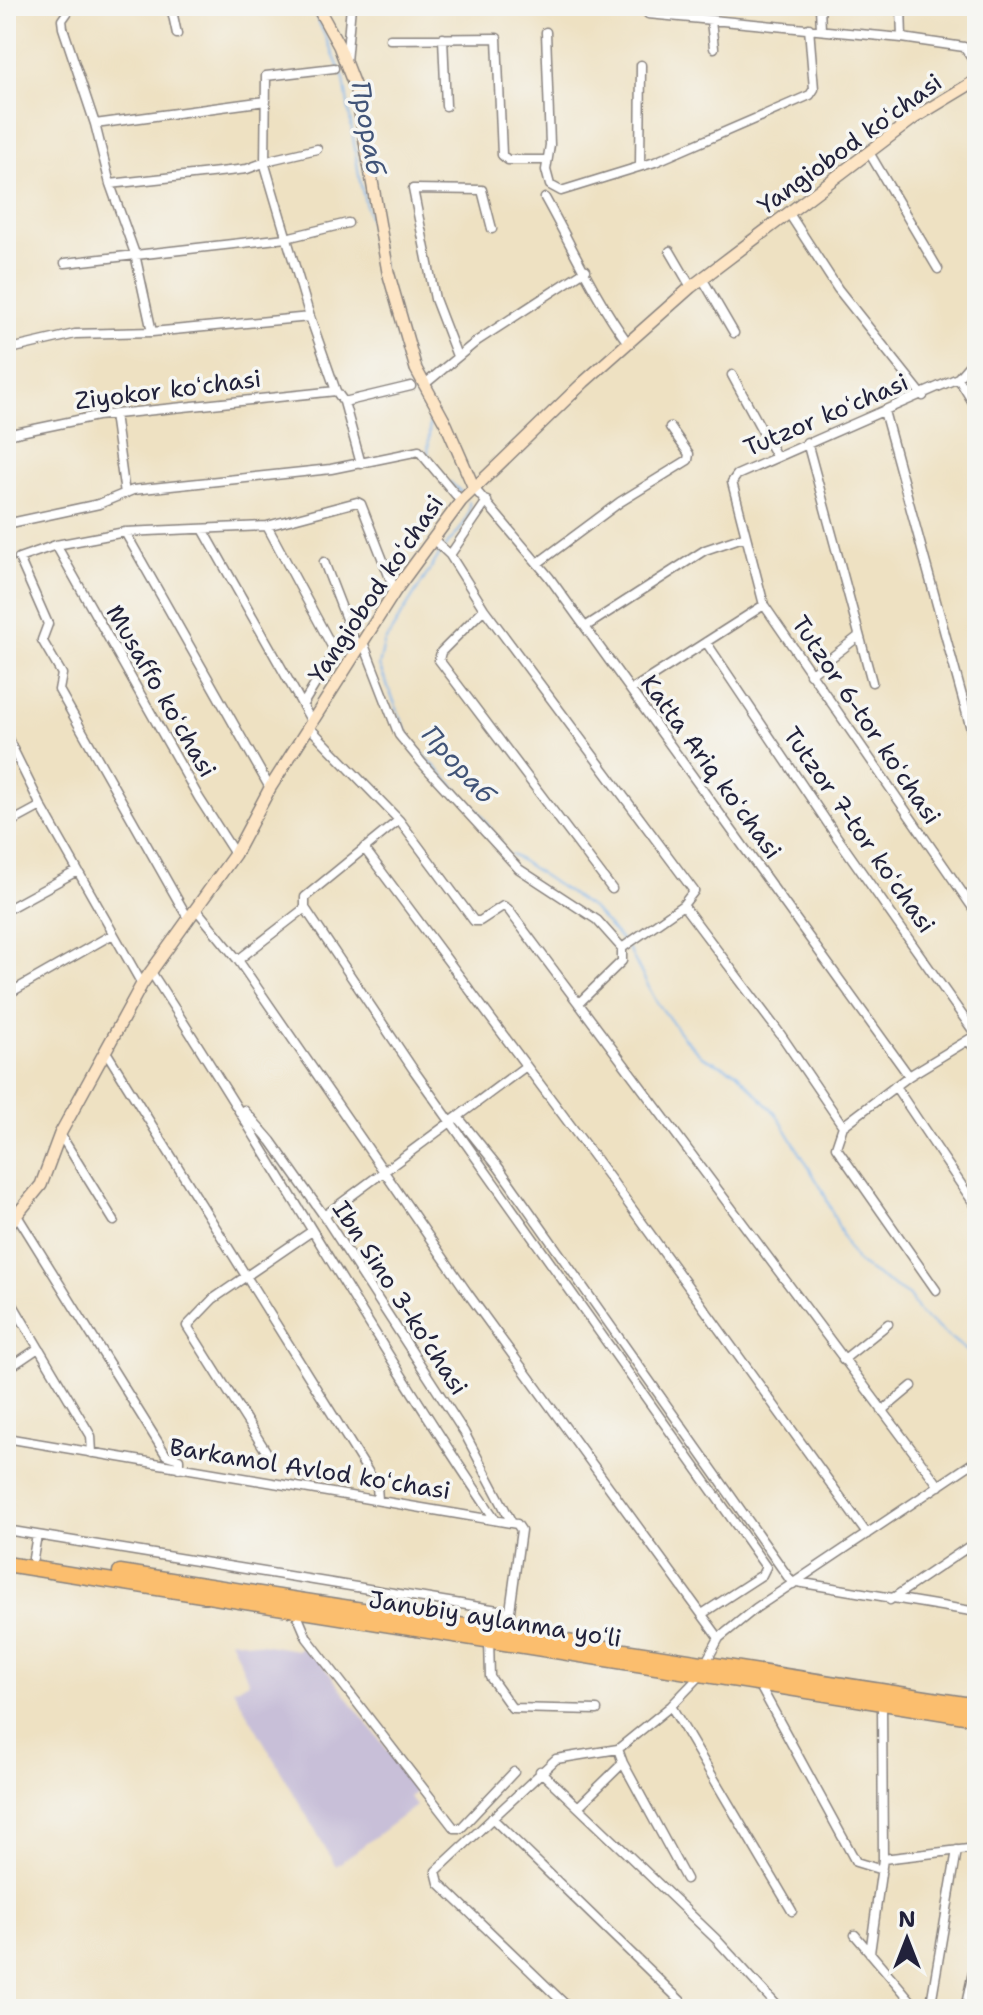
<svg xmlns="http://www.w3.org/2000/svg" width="983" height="2015" font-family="'Shantell Sans',sans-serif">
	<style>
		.industrial { fill: #c8bfd8 }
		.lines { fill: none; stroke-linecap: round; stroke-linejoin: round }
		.stream { stroke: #7bb2ea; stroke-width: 2 }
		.street-casing { stroke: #88827e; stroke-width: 11 }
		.secondary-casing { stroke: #88827e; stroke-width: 14 }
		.highway-casing { stroke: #88827e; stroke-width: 17 }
		.street { stroke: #fff; stroke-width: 8 }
		.secondary { stroke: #fde5c5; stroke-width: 11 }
		.highway { stroke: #fbbe6e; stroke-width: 14 }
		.labels { text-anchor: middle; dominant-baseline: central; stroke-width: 7; stroke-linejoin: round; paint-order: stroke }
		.street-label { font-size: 24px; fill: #22223b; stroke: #f6f6f2 }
		.water-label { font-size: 26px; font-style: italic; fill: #415478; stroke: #f6f6f2 }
	</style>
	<rect width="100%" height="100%" fill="#f6f6f2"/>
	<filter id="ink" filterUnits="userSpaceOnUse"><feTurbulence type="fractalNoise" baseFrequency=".0125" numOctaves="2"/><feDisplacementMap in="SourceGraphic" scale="16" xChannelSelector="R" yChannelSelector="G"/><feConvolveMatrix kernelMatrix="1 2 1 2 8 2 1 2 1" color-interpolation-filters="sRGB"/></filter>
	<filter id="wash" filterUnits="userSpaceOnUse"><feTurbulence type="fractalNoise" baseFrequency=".006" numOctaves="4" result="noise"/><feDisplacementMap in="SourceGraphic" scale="32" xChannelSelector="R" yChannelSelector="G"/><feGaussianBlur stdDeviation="1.8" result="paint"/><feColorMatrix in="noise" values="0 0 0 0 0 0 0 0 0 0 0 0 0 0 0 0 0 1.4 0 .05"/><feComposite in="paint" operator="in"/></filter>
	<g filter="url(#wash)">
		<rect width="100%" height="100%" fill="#eee1c2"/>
		<!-- industrial -->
		<path class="industrial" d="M230,1639L297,1650L306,1643L418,1790L409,1797L416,1806L336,1866L233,1689L249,1682Z"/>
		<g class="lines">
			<!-- stream -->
			<path class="stream" d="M317,18L344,79L360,182L382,270
				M386,283L391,315L402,338
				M411,371L419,387
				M425,396L430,415L428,456
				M450,482L463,494
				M445,547C457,533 471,521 469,502
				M441,552L384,643L379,666L411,742L479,812L501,844
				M511,854L593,909L624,943
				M628,948L656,1001L683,1037L702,1056L736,1072L777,1115L823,1191L847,1246L859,1264L909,1296L920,1314L977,1359"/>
		</g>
	</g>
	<g filter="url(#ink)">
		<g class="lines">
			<defs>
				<path id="street" d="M72,6L62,20L63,28L95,124
					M171,6L177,34
					M642,6L648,14L902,38
					M820,6L821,30
					M901,6L902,38L964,47L977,66
					M711,21L714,48
					M546,32L550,145L546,170L550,185L561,191L655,162L810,95L814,89L809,28
					M443,38L446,106
					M390,39L497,38L502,155L508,160H546
					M346,62L351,6
					M870,154L938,269
					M640,165L641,65
					M110,184L247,169L274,159L317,149
					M545,198C572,246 595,298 628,343
					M790,215L838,289L923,396
					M670,251L691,287
					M65,263L286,238L348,223
					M702,278L734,333
					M310,317L336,391L344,402L411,386
					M152,332L135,254L110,184L95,124L266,101
					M6,350L75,334L152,332L310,317L265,165L266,76L334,68
					M457,356L435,299L413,189L482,190L492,229
					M732,375L776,456
					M958,378L977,409
					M425,384L477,341L586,270
					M344,402L361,464
					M884,411L977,751
					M114,414L125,494
					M6,435L97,416L336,391
					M807,442L872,682
					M474,488L549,577L909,1076
					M6,524L99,504L133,490L331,469L419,451L461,501
					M267,526L335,652L303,704
					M203,529L312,722
					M125,532L270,788
					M746,536L764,605L977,914
					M433,539L450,555L484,609L694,891L683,905L622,948
					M56,545L199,798L235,854
					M450,555L487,501
					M324,562L358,650
					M538,563L620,502L688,460L689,454L670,427
					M484,609L441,652L439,660L612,889
					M585,627L705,550L746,536L732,482L737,475L958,378L977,356
					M363,642L399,735L422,763L519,869L597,920L622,948V961L580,1002
					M706,642L837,837L974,1032L973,1037L909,1076L843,1126
					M810,674L859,636
					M631,690L764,605
					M309,727L399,820L474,921H480L503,906L508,909L939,1486
					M6,735L41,806L142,984
					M399,820L305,897V908L238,960L469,1295L719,1638
					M6,825L41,806
					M364,848L612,1181L867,1534
					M683,905L781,1035L843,1126L836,1147L936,1290
					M305,908L413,1069L766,1567L762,1575L702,1614
					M196,909L238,960
					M6,910L77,871
					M189,920L59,690L62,674L42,640L48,624L19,558L56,545L125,532L267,526L357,502L361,504L395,591
					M151,972C269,1152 374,1341 495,1519
					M6,995L113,934
					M968,1040L977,1052
					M105,1050L377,1486L378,1500
					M895,1086L977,1208
					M244,1110L271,1141L324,1216L464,1432L511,1521
					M458,1117L499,1168L793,1584
					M60,1134L114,1221
					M324,1216L526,1066
					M18,1217L166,1455L179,1459V1468
					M6,1293L91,1436L92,1453
					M843,1360L888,1324
					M6,1370L37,1349
					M882,1411L912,1386
					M6,1438L517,1524L521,1530L507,1633
					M269,1456L187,1326L213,1299L312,1231
					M6,1530L510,1612
					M33,1558L37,1535
					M797,1582L977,1612
					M890,1600L977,1541
					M295,1610L307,1638L454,1828H461L514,1772
					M489,1640L490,1677L512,1708L597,1710
					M705,1664L719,1638L756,1608L977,1460
					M759,1684L856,1862L882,1870
					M671,1706L792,1911
					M618,1749L623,1763L578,1807L716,1939L780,2009
					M623,1763L686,1879
					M540,1771L578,1807
					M492,1818L689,2009
					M883,1859L977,1848
					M855,1935L918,2009
					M870,1953L883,1859L882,1703
					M570,2009L439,1883L436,1871L556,1759L618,1749L671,1706L702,1674
					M930,2009L957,1850
					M965,2009L977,1954"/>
				<path id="secondary" d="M317,6L339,46L356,90L388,272L416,369L446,424L474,488
					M6,1228L41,1185L60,1134L142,984L235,854L270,788L395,591L461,501L584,382L691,287L914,118L977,80"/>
				<path id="highway" d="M6,1564L977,1718
					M120,1572L977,1706"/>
			</defs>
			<!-- street casing -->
			<use href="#street" class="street-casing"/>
			<!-- secondary casing -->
			<use href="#secondary" class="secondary-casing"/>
			<!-- highway casing -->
			<use href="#highway" class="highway-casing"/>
			<!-- street -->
			<use href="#street" class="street"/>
			<!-- secondary -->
			<use href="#secondary" class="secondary"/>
			<!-- highway -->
			<use href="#highway" class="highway"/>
		</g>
	</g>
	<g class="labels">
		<!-- street labels -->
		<g class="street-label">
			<text transform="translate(850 144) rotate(-36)">Yangiobod koʻchasi</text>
			<text transform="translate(168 390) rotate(-7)">Ziyokor koʻchasi</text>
			<text transform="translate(826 415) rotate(-23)">Tutzor koʻchasi</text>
			<text transform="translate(376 589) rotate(-56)">Yangiobod koʻchasi</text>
			<text transform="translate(161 691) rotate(60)">Musaffo koʻchasi</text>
			<text transform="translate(866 720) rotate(56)">Tutzor 6-tor koʻchasi</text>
			<text transform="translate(711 767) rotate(54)">Katta Ariq koʻchasi</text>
			<text transform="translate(859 830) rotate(55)">Tutzor 7-tor koʻchasi</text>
			<text transform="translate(400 1298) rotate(57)">Ibn Sino 3-koʼchasi</text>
			<text transform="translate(310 1469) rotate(9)">Barkamol Avlod koʻchasi</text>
			<text transform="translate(495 1619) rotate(9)">Janubiy aylanma yoʻli</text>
		</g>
		<!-- water labels -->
		<g class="water-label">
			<text transform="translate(369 128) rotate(80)">Прораб</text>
			<text transform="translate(459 764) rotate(48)">Прораб</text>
		</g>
	</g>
	<!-- margin -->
	<rect width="983" height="2015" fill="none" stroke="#f6f6f2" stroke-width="32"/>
	<!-- north arrow -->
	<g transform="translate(907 1939)" stroke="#f6f6f2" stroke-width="6" paint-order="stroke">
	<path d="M0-6L14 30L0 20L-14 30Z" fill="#22223b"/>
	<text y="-12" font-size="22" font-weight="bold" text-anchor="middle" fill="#22223b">N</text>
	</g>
</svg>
